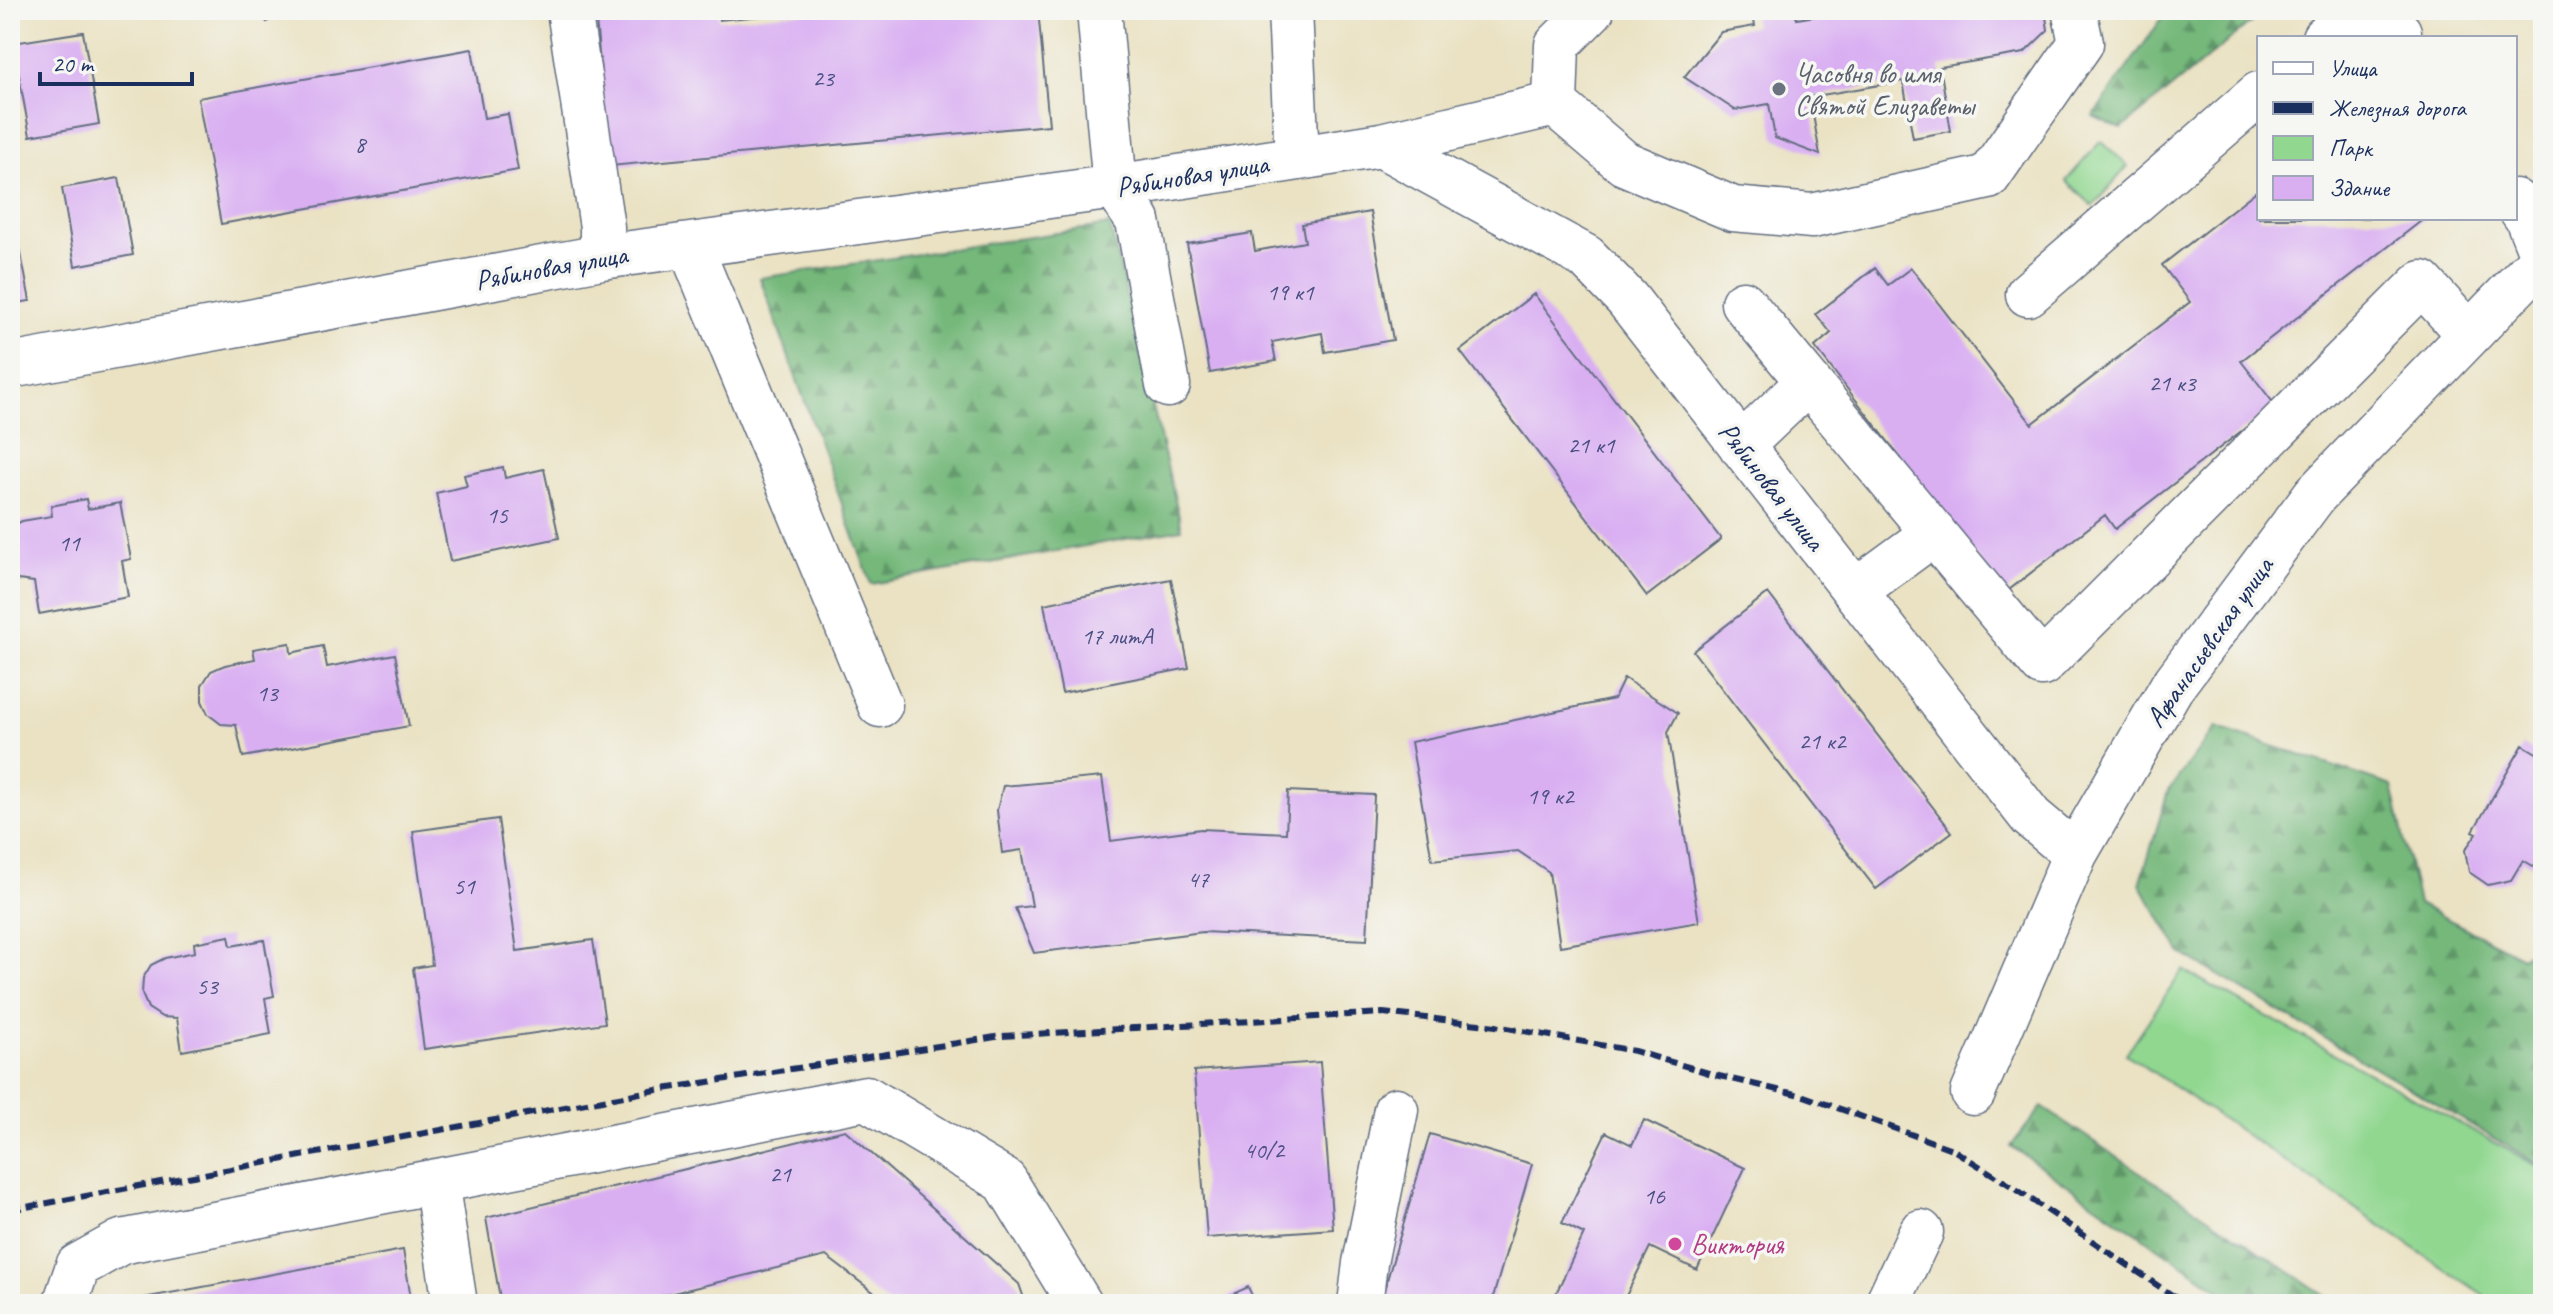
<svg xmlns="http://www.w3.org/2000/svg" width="2553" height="1314" font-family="Caveat,sans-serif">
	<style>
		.green { fill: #91d790; stroke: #568377; stroke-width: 2 }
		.forest { fill: url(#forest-firs); stroke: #48746c; stroke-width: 2 }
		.building { fill: #d9aff2 }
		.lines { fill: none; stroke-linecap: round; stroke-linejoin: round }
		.minor-casing { stroke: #636e81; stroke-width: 47 }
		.minor { stroke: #fff; stroke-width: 44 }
		.rail { stroke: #1b2f5e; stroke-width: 6; stroke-dasharray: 12 6; stroke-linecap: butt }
		.worship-dot { fill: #6b7280; stroke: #f6f6f2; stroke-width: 3 }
		.hotel-dot { fill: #d1479c; stroke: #f6f6f2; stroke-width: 3 }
		.labels { text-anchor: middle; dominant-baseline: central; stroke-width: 7; stroke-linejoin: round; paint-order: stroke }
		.number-label { font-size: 24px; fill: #4a4f83 }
		.worship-label { font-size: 28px; fill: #5b616d; stroke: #f6f6f2; text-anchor: start }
		.street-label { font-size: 28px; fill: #1b2f5e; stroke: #f6f6f2 }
		.hotel-label { font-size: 28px; fill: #b23c85; stroke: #f6f6f2; text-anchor: start }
	</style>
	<defs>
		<pattern id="forest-firs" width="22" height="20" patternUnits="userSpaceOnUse" patternTransform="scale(2)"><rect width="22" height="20" fill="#74b87a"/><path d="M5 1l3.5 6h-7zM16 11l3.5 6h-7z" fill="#5e9667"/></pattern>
	</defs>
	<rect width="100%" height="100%" fill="#f6f6f2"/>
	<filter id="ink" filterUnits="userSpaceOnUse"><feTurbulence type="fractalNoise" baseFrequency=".0125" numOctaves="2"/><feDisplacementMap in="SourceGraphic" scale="16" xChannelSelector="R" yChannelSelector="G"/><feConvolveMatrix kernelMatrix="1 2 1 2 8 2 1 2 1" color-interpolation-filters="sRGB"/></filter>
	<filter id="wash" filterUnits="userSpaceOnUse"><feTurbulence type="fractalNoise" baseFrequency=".006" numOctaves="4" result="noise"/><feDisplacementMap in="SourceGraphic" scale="32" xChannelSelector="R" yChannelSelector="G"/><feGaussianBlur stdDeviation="1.8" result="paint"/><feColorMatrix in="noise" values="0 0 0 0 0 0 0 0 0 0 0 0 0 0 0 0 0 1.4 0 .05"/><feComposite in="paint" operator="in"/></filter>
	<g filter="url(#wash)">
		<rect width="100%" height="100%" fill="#eae2c3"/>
		<!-- green -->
		<path class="green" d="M2101,141L2128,166L2093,206L2066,181Z
			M2183,970L2543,1169V1304H2497L2126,1054Z"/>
		<!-- forest -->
		<path class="forest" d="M2168,10H2266L2121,129L2093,116Z
			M1110,225L1182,529L871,584L760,278Z
			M2216,727L2392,786L2418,904L2522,957L2543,939V1167L2181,953L2140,884L2168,791Z
			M2042,1107L2338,1304H2240L2011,1146Z"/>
		<g id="blocks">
			<!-- building -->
			<path class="building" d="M257,10H282L267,22Z
				M595,10H718L719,20L829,10H1038L1049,125L610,166Z
				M1752,10H1794L1797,19L1849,10H2045L2048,30L2024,53L1940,67L1951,131L1913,138L1903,81L1810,97L1820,155L1775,138L1769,104L1735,110L1684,77L1721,32L1755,26Z
				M83,32L99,124L30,136L13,43Z
				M472,49L484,118L508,114L518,170L221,224L198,98Z
				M119,178L133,255L75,266L62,188Z
				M2259,189V218H2425L2241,361L2275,405L2115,529L2105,515L2005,593L1815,347L1831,333L1816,314L1875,268L1888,285L1911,268L2032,424L2190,302L2162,265Z
				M10,196L30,301L10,304Z
				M1370,212L1393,340L1325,352L1322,333L1272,342L1276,361L1210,373L1187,244L1252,233L1255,251L1305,242L1302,224Z
				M1534,294L1721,539L1647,596L1460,351Z
				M503,467L505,478L544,469L559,538L450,561L436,493L467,486L464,475Z
				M86,499L88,509L120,503L131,559L122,561L128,597L39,614L34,582L18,580L10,575V527L22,521L52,516L51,506Z
				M1171,579L1189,668L1062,693L1044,604Z
				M1768,593L1952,832L1876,889L1693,651Z
				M290,643L291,653L323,646L327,667L395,654L409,726L243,757L236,725L221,724L208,714L202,701V685L211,671L225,665L255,659L253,649Z
				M1624,678L1678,713L1668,732L1699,922L1560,946L1549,872L1518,851L1432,860L1411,742L1614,699Z
				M2523,745L2543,757V872L2523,860L2511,880L2488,885L2469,872L2465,850L2477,833L2473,831Z
				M1102,777L1111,841L1201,829L1286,833L1288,791L1374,795L1367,940L1203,932L1034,953L1015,908L1032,906L1022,850L1002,853L997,810L1003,786Z
				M498,819L517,951L593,940L605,1023L424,1049L413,968L432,965L413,831Z
				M229,936L231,946L264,940L274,996L265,998L271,1034L182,1051L177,1018L162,1017L148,1008L142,994L143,978L151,965L165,958L195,952L194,943Z
				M1320,1062L1333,1229L1207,1238L1194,1071Z
				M1644,1120L1745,1168L1697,1270L1650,1247L1622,1304H1551L1584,1234L1562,1223L1606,1132L1632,1145Z
				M845,1130L1019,1284L1026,1304H889L826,1256L628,1304H501L486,1218Z
				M1430,1134L1532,1164L1491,1304H1380Z
				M403,1250L412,1304H144L143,1298Z
				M1248,1287L1256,1304H1211Z"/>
		</g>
	</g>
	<g filter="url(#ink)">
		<use href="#blocks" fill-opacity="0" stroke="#636e81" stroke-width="2"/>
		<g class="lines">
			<defs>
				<path id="minor" d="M569,10L602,227V257
					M1099,10L1115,187L1138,221L1168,385
					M1290,10L1297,158
					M2324,38L2351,15L2399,32
					M1555,104L1557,45L1592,10
					M1381,145L1586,257L1627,299L2031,817L2075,854
					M2515,201L2527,218L2543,258
					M690,246L880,705
					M2028,294L2259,94
					M1743,303L2042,664L2422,283L2469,335
					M10,366L602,257L1115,187L1381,145L1555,104L1624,163L1733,209L1812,216L1988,177L2081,43L2074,10
					M1741,446L1808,382
					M1855,591L1934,533
					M1973,1093L2075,854L2171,688L2315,495L2543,258
					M436,1181L455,1304
					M65,1304L78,1266L121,1242L866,1098L1005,1181L1080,1304
					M1360,1304L1365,1263L1396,1110
					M1887,1304L1921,1232"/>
			</defs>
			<!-- minor casing -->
			<use href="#minor" class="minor-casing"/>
			<!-- minor -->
			<use href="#minor" class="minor"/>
			<!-- rail -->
			<path class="rail" d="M10,1210L651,1091L1002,1036L1383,1013L1496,1026L1634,1051L1719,1076L1804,1096L1952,1149L2013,1187L2185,1304"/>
		</g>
	</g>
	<!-- markers -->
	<circle class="worship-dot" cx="1779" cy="89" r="8"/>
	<circle class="hotel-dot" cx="1675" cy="1244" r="8"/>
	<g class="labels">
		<!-- number labels -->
		<g class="number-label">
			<text x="823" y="78">23</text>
			<text x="360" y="144">8</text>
			<text x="1290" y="292">19 к1</text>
			<text x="2172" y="383">21 к3</text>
			<text x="1591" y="445">21 к1</text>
			<text x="497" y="515">15</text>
			<text x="69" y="543">11</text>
			<text x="1117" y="636">17 литА</text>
			<text x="267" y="693">13</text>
			<text x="1822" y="741">21 к2</text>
			<text x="1550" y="796">19 к2</text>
			<text x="1198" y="879">47</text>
			<text x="464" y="886">51</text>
			<text x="207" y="986">53</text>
			<text x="1264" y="1150">40/2</text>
			<text x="780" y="1174">21</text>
			<text x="1654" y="1196">16</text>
		</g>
		<!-- worship labels -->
		<g class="worship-label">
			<text x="1795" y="73">Часовня во имя<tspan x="1795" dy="32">Святой Елизаветы</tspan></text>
		</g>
		<!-- street labels -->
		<g class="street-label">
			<text transform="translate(1192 175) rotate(-9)">Рябиновая улица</text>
			<text transform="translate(551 267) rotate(-10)">Рябиновая улица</text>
			<text transform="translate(1772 486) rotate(52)">Рябиновая улица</text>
			<text transform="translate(2209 642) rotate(-55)">Афанасьевская улица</text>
		</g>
		<!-- hotel labels -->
		<g class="hotel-label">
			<text x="1691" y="1244">Виктория</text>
		</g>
	</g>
	<!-- margin -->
	<rect width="2553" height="1314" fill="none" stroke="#f6f6f2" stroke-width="40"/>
	<!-- legend -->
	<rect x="2257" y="36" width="260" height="184" fill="#f6f6f2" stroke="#9ea6b7" stroke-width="2"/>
	<rect x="2273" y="62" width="40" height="12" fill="#ffffff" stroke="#9ea6b7" stroke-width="2"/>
	<text x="2329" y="76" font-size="24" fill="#1b2f5e">Улица</text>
	<rect x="2273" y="102" width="40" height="12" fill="#1b2f5e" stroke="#9ea6b7" stroke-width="2"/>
	<text x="2329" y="116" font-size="24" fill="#1b2f5e">Железная дорога</text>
	<rect x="2273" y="136" width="40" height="24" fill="#91d790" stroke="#9ea6b7" stroke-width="2"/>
	<text x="2329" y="156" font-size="24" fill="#1b2f5e">Парк</text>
	<rect x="2273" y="176" width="40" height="24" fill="#d9aff2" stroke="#9ea6b7" stroke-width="2"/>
	<text x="2329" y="196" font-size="24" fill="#1b2f5e">Здание</text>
	<!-- scale -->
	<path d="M40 72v12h152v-12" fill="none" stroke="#1b2f5e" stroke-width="4"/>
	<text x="52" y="72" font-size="24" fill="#1b2f5e" stroke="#f6f6f2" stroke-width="6" paint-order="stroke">20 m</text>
</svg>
